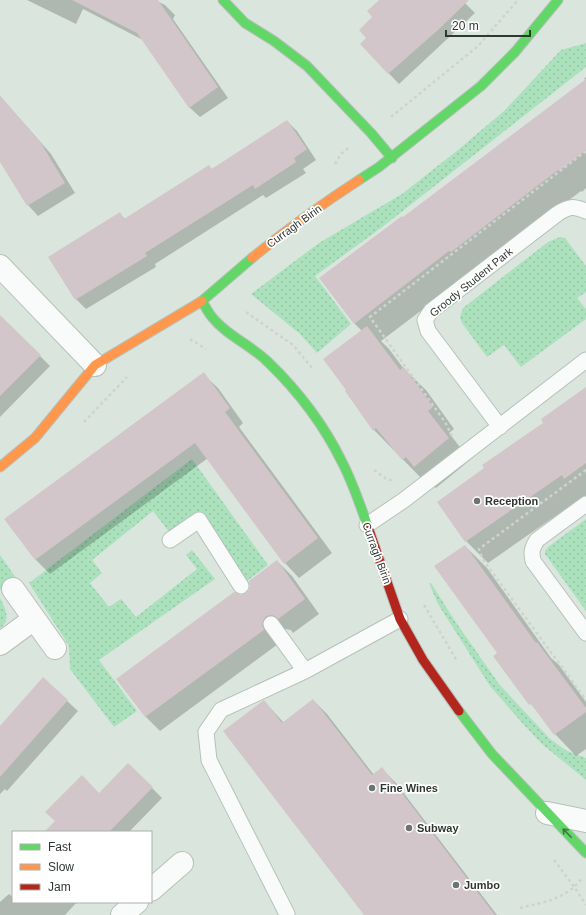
<svg xmlns="http://www.w3.org/2000/svg" width="586" height="915" font-family="Arial,sans-serif">
	<style>
		.grass { fill: url(#grass-dots) }
		.shadow { fill: #0003 }
		.building { fill: #d3c6ca }
		.lines { fill: none; stroke-linecap: round; stroke-linejoin: round }
		.lane-casing { stroke: #b6c0b9; stroke-width: 17 }
		.street-casing { stroke: #b6c0b9; stroke-width: 24 }
		.fast-casing { stroke: #b6c0b9; stroke-width: 11 }
		.slow-casing { stroke: #b6c0b9; stroke-width: 11 }
		.jam-casing { stroke: #b6c0b9; stroke-width: 11 }
		.path { stroke: #cfd2d0; stroke-width: 2.5; stroke-dasharray: 3 3; stroke-linecap: butt }
		.lane { stroke: #f9fbfa; stroke-width: 15 }
		.street { stroke: #f9fbfa; stroke-width: 22 }
		.fast { stroke: #63d668; stroke-width: 9 }
		.slow { stroke: #ff974d; stroke-width: 9 }
		.jam { stroke: #b3261e; stroke-width: 9 }
		.oneway { stroke: #447747 }
		.poi-dot { fill: #6b746d; stroke: #fff; stroke-width: 1.5 }
		.labels { text-anchor: middle; dominant-baseline: central; stroke-width: 3.5; stroke-linejoin: round; paint-order: stroke }
		.street-label { font-size: 11px; fill: #2f3731; stroke: #fff }
		.poi-label { font-size: 11px; font-weight: bold; fill: #2f3731; stroke: #fff; text-anchor: start }
	</style>
	<defs>
		<pattern id="grass-dots" width="8" height="8" patternUnits="userSpaceOnUse"><rect width="8" height="8" fill="#abe1bd"/><path d="M2 2h.1M6 6h.1" fill="none" stroke="#93c2a3" stroke-width="1.8" stroke-linecap="round"/></pattern>
	</defs>
	<rect width="100%" height="100%" fill="#dae6dd"/>
	<!-- grass -->
	<path class="grass" d="M586,43V67L381,228L315,276L351,324L317,353L300,334L251,294L319,243L402,194L458,150L504,111L561,50Z
		M560,237L565,238L586,266V292L577,298L586,309V319L521,367L504,345L487,357L462,323L460,317L463,308L548,242Z
		M192,459L268,565L247,581L198,513L170,533L153,511L92,560L102,573L90,583L109,607L121,599L136,617L197,569L186,555L192,550L215,579L99,660L137,711L114,727L70,669L69,646L29,583Z
		M586,519V611L545,554V551L548,547Z
		M0,555L16,578L0,590Z
		M429,583H431L455,621L499,684L550,739L567,751L586,758V780L542,744L524,725L490,686L438,604Z
		M0,598C5,608 12,620 0,628Z"/>
	<!-- shadow -->
	<path class="shadow" d="M27,0H155L165,5L175,15L173,19L228,98L200,117L189,107L143,40L83,9L76,24Z
		M381,0H462L475,13L399,84L361,44L368,38L374,17Z
		M586,77V188L582,192L581,191L473,273L472,272L381,341L389,349L404,369L426,390L454,429L449,433L470,460L436,488L427,479L424,481L374,430L362,331L354,323L403,219L586,80L584,79Z
		M0,96L51,154L75,193L38,216L28,205L0,161Z
		M287,121L297,131L316,160L303,169L306,173L266,198L263,195L155,264L156,267L86,309L76,299L120,214L126,220L212,169Z
		M0,316L50,366L0,417Z
		M203,374L218,388L243,423L239,427L332,553L299,578L285,563L208,458L50,574L36,560L6,519Z
		M586,388V499L584,496L488,563L466,541L545,423Z
		M465,546L487,568L551,658L559,665L586,702V749L576,756L555,734L494,657L499,653Z
		M277,561L292,576L319,614L293,633L291,630L285,629L280,631L278,644L160,731L145,716L241,596L247,594Z
		M43,679L78,711L7,791L5,789L0,794V727Z
		M313,700L327,714L374,775L382,769L396,783L497,915H365L264,701L284,723Z
		M128,764L162,798L129,832H57L99,794Z
		M9,894L13,897V902H77L65,915H0V902Z"/>
	<!-- building -->
	<path class="building" d="M72,0H158L218,87L189,108L137,33Z
		M379,0H469L439,29L388,74L360,44L366,38L359,30L372,17L367,11Z
		M586,79V150L559,171L558,170L451,252L449,251L354,324L319,278L402,216L403,217Z
		M0,96L41,143L65,183L27,206L0,162Z
		M287,120L307,149L294,158L296,162L255,189L253,185L145,253L147,256L75,300L48,257L120,212L124,219L209,165L212,169Z
		M0,315L41,355L0,396Z
		M367,326L400,370L404,367L433,407L428,411L449,438L414,467L406,457L402,460L376,428L373,431L345,391L346,390L323,359Z
		M204,372L230,408L225,412L318,538L284,564L195,443L35,560L4,519Z
		M586,387V463L564,479L562,475L465,542L437,502L484,468L482,465L543,423L541,419Z
		M465,545L536,643L537,642L586,708V712L554,735L531,704L529,705L493,656L497,653L434,566Z
		M277,560L305,599L278,619L275,616L270,615L265,617L263,621L262,625L264,630L145,717L116,679L234,592L241,595L246,593L249,590L250,586L249,581Z
		M43,677L68,700L0,777V726Z
		M313,699L372,775L382,767L495,915H364L223,731L264,700L282,723Z
		M128,763L153,787L109,832H44L55,821L45,812L82,775L99,793Z"/>
	<g class="lines">
		<defs>
			<path id="lane" d="M500,427L428,331L425,320L431,311L557,214C569,206 573,206 586,211
				M586,504L537,540C532,548 531,552 533,561L586,633
				M367,525L404,500L586,360
				M170,540L199,520L241,586
				M271,624L305,671
				M287,914L209,760L206,732L221,710L305,671L400,619"/>
			<path id="street" d="M0,266L95,365
				M13,589L55,648
				M0,644L34,619
				M547,813L586,821
				M151,890L182,863
				M122,915L137,902"/>
			<path id="fast" d="M223,0L245,23L274,41L307,66L371,133L392,158
				M359,180L379,167L481,86L515,52L558,0
				M252,258L202,301C205,306 208,312 212,317C227,336 251,345 268,362C298,391 324,425 342,462C353,483 361,507 369,530
				M459,711L492,754L586,853"/>
			<path id="slow" d="M252,258C286,230 322,204 359,180
				M0,467L35,438L95,365L202,301"/>
			<path id="jam" d="M369,530L400,619L423,660L459,711"/>
		</defs>
		<!-- lane casing -->
		<use href="#lane" class="lane-casing"/>
		<!-- street casing -->
		<use href="#street" class="street-casing"/>
		<!-- fast casing -->
		<use href="#fast" class="fast-casing"/>
		<!-- slow casing -->
		<use href="#slow" class="slow-casing"/>
		<!-- jam casing -->
		<use href="#jam" class="jam-casing"/>
		<!-- path -->
		<path class="path" d="M391,117L478,46L518,0
			M335,164L341,154L350,147
			M246,312L293,345L312,368
			M190,339L206,349
			M84,422L127,377
			M452,436L445,422L370,317L586,151
			M374,470L388,480H392
			M586,470L479,549L480,553L484,561L586,700
			M424,605L457,661
			M554,860L575,888L586,905
			M520,908C547,901 565,900 583,877"/>
		<!-- lane -->
		<use href="#lane" class="lane"/>
		<!-- street -->
		<use href="#street" class="street"/>
		<!-- fast -->
		<use href="#fast" class="fast"/>
		<!-- slow -->
		<use href="#slow" class="slow"/>
		<!-- jam -->
		<use href="#jam" class="jam"/>
	</g>
	<!-- one-way arrows -->
	<defs><path id="oneway-shaft" d="M-6 0H5M1.5-3L5.5 0L1.5 3" fill="none" stroke-width="1.6" stroke-linecap="round" stroke-linejoin="round"/></defs>
	<use class="oneway" href="#oneway-shaft" transform="translate(567 833) rotate(-134)"/>
	<!-- markers -->
	<g class="poi-dot">
		<circle cx="477" cy="501" r="4"/>
		<circle cx="372" cy="788" r="4"/>
		<circle cx="409" cy="828" r="4"/>
		<circle cx="456" cy="885" r="4"/>
	</g>
	<g class="labels">
		<!-- street labels -->
		<g class="street-label">
			<text transform="translate(294 226) rotate(-36)">Curragh Birin</text>
			<text transform="translate(471 282) rotate(-39)">Groody Student Park</text>
			<text transform="translate(377 553) rotate(70)">Curragh Birin</text>
		</g>
		<!-- poi labels -->
		<g class="poi-label">
			<text x="485" y="501">Reception</text>
			<text x="380" y="788">Fine Wines</text>
			<text x="417" y="828">Subway</text>
			<text x="464" y="885">Jumbo</text>
		</g>
	</g>
	<!-- legend -->
	<rect x="12" y="831" width="140" height="72" fill="#ffffff" stroke="#acafad"/>
	<rect x="20" y="844" width="20" height="6" fill="#63d668" stroke="#acafad"/>
	<text x="48" y="851" font-size="12" fill="#2f3731">Fast</text>
	<rect x="20" y="864" width="20" height="6" fill="#ff974d" stroke="#acafad"/>
	<text x="48" y="871" font-size="12" fill="#2f3731">Slow</text>
	<rect x="20" y="884" width="20" height="6" fill="#b3261e" stroke="#acafad"/>
	<text x="48" y="891" font-size="12" fill="#2f3731">Jam</text>
	<!-- scale -->
	<path d="M446 30v6h84v-6" fill="none" stroke="#2f3731" stroke-width="2"/>
	<text x="452" y="30" font-size="12" fill="#2f3731" stroke="#ffffff" stroke-width="3" paint-order="stroke">20 m</text>
</svg>
